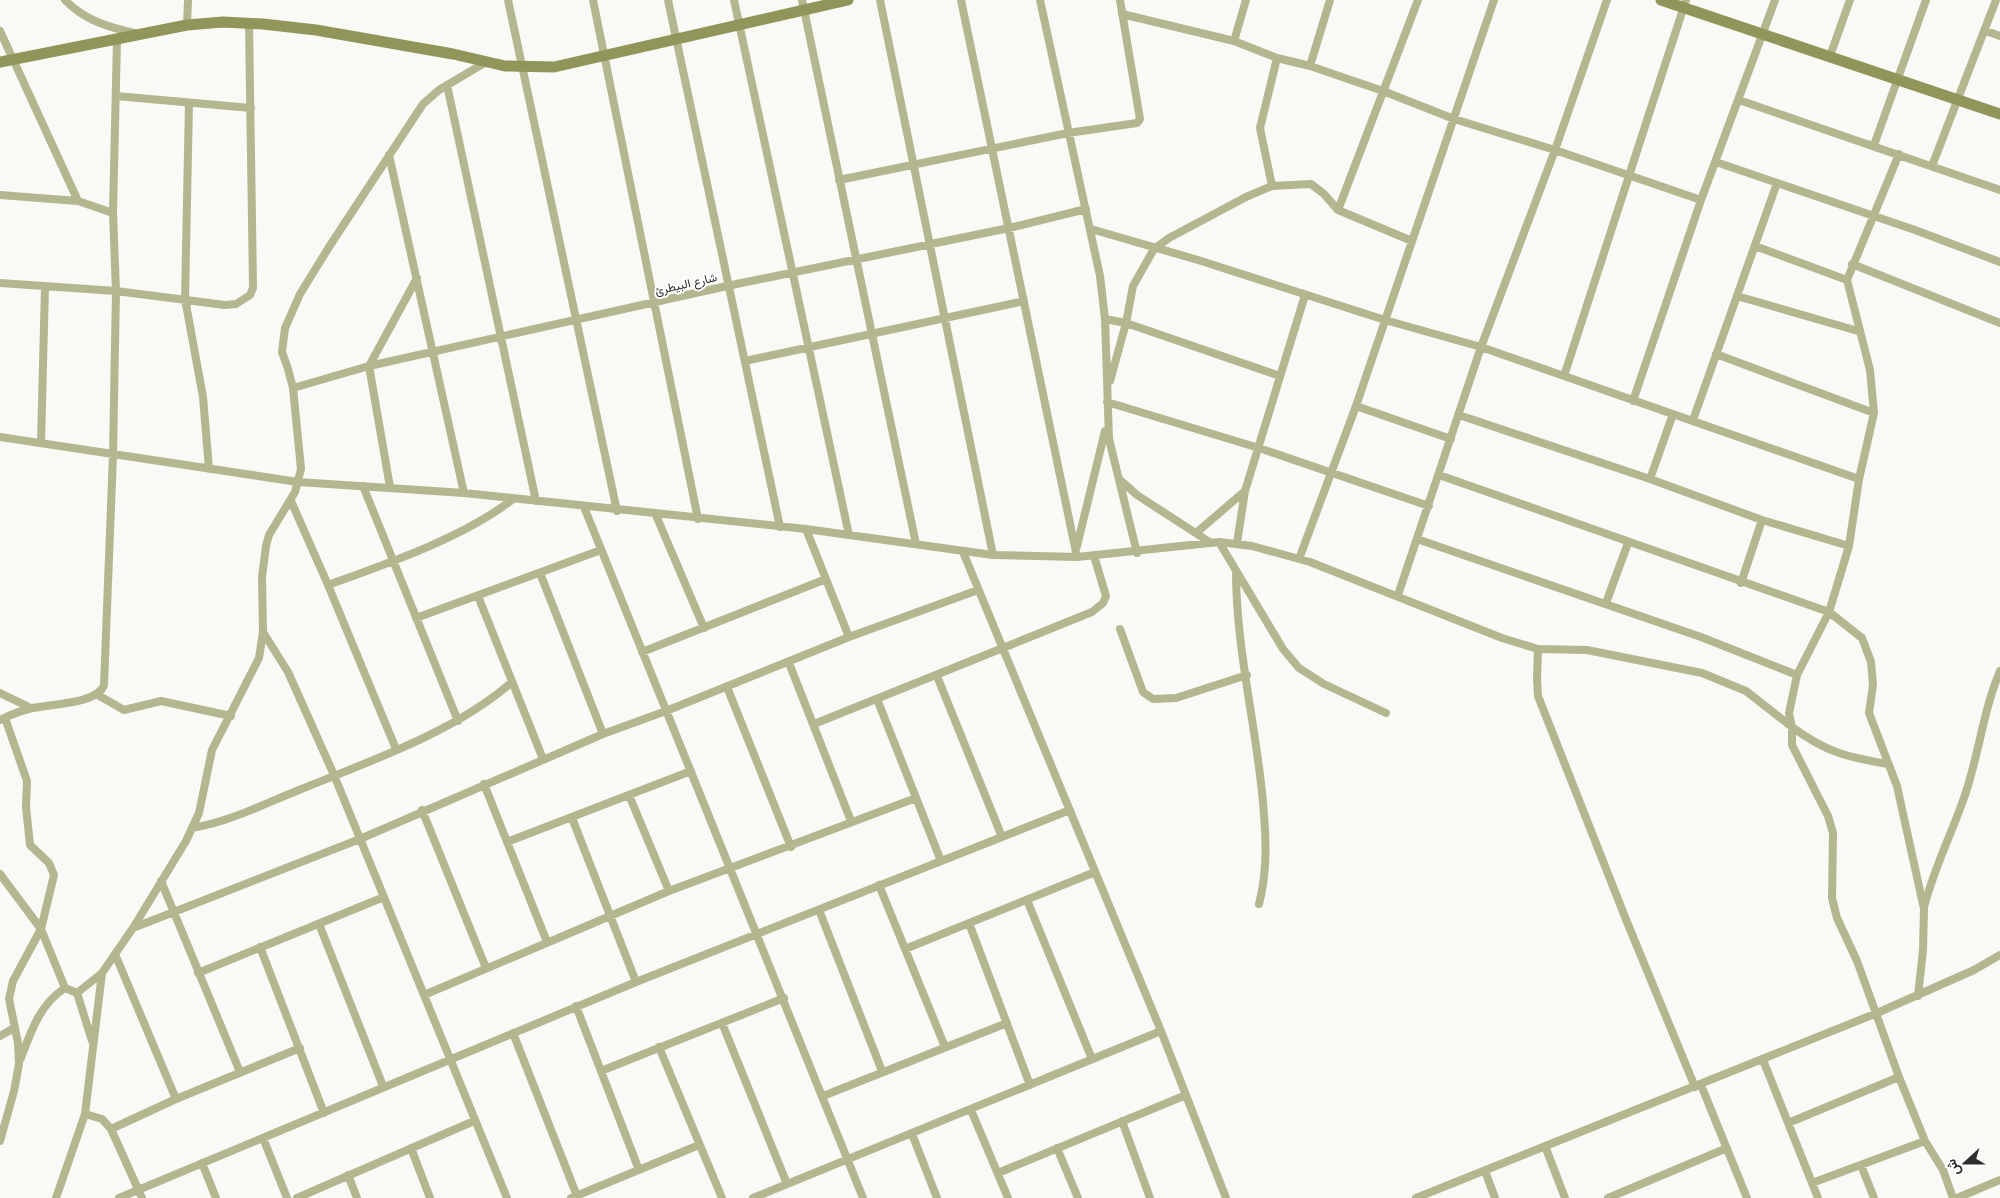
<svg xmlns="http://www.w3.org/2000/svg" width="2000" height="1198" font-family="'DM Sans',Vazirmatn,sans-serif">
	<style>
		.lines { fill: none; stroke-linecap: round; stroke-linejoin: round }
		.street { stroke: #b3b68f; stroke-width: 8 }
		.secondary { stroke: #91955a; stroke-width: 11 }
		.labels { text-anchor: middle; dominant-baseline: central; stroke-width: 4; stroke-linejoin: round; paint-order: stroke }
		.street-label { font-size: 12px; fill: #2e2e2d; stroke: #fff }
	</style>
	<rect width="100%" height="100%" fill="#f9f9f5"/>
	<g class="lines">
		<!-- street -->
		<path class="street" d="M65,0C84,20 108,27 134,33
			M508,0L617,511
			M593,0L698,519
			M668,0L780,527
			M734,0L849,535
			M802,0L916,544
			M880,0L993,555
			M961,0L1077,557
			M1040,0L1100,276L1105,319L1109,439L1137,553
			M1122,14L1234,41L1277,58L1310,66L1383,91L1454,119L1555,150L1701,200
			M187,25L188,0
			M0,31L78,201
			M1986,31L2000,36
			M1234,41L1246,0
			M1830,56L1850,0
			M1310,66L1330,0
			M447,85L536,501
			M116,96L251,108
			M1739,100L2000,190
			M189,103L185,299L203,397L209,469
			M1874,145L1926,0
			M389,155L464,493
			M1716,162L1915,230L2000,262
			M1932,166L1996,0
			M839,180L1068,133L1137,123L1140,119L1120,0
			M1272,186L1260,128L1277,58
			M0,195L78,201L113,213
			M1338,210L1418,0
			M1091,229L1198,260L1385,320L1481,347L1859,479
			M1755,246L1847,280
			M1852,264L2000,323
			M0,283L116,291L225,305L236,304L250,295L253,288L249,23
			M1737,296L1858,331
			M1105,319L1126,323L1280,376
			M1716,354L1874,413
			M745,361L1024,301
			M1564,376L1686,0
			M1110,381L1126,323L1133,286L1154,249L1169,238L1246,197L1272,186L1311,184L1324,194L1338,210L1412,241
			M293,388L369,366L727,286L1009,228L1086,209
			M1633,401L1701,200L1775,0
			M1107,402L1259,448L1429,506
			M1356,406L1451,439
			M1459,415L1650,479L1762,520L1849,546
			M1693,420L1777,183
			M0,437L298,482L464,493L655,513L806,529L993,555L1077,557L1219,542L1252,546L1310,562L1502,638L1538,649L1587,650L1702,673L1746,691L1792,727V745L1828,816L1833,833L1832,898L1837,918L1857,961L1899,1077L1925,1141L1943,1170L1953,1198
			M41,443L45,287
			M1439,475L1829,612L1862,638L1871,662L1873,685L1869,713L1897,786L1924,909L1923,950L1918,996
			M1119,479L1137,495L1211,543
			M1650,479L1673,414
			M363,486L458,721
			M390,487L369,366L417,278
			M291,501L328,585L396,749
			M584,507L863,1198
			M655,513L704,628
			M806,529L849,637
			M1196,533L1245,491
			M1417,539L1701,637L1797,675L1829,612L1849,546L1859,479L1874,413L1870,370L1847,280L1899,154
			M1219,542L1283,649L1299,668L1324,684L1386,713
			M1237,543L1245,491L1305,295
			M1077,546L1105,431
			M963,552L1161,1031L1226,1198
			M1299,559L1356,406L1494,0
			M1236,571C1236,648 1256,725 1263,802C1266,836 1268,870 1259,904
			M540,573L603,734
			M1741,583L1762,520
			M328,585C386,564 465,537 513,499
			M1398,595L1481,347L1555,150L1607,0
			M478,596L543,759
			M1606,603L1628,543
			M416,618L601,550
			M1120,629L1143,692L1153,699L1176,698L1247,675
			M263,632L288,672L334,775L507,1198
			M1538,649L1537,679L1538,696L1627,922L1695,1087
			M642,652L826,579
			M789,663L851,821
			M1797,675L1789,713L1792,727C1826,752 1846,757 1888,764
			M937,676L1002,837
			M727,687L791,847
			M0,693L31,708
			M96,694L124,710L161,701L231,716
			M877,699L941,861
			M0,720C10,715 22,710 33,708C50,704 98,704 104,685L113,455L116,291L113,213L117,40
			M814,724L1092,612L1103,603L1106,596L1094,556
			M484,784L547,942
			M629,795L669,891
			M422,810L486,968
			M572,818L636,982
			M192,828C229,822 264,804 299,790C370,761 455,732 512,682
			M507,842L691,771
			M0,874L41,929L65,988L77,993L92,1041
			M161,881L240,1072
			M879,885L945,1047
			M1027,900L1092,1059
			M1924,907C1934,868 1952,833 1965,795C1979,754 1983,711 2000,671
			M819,910L882,1071
			M969,923L1030,1085
			M319,924L383,1086
			M133,928L360,839L603,734L666,711L849,637L978,590
			M260,947L324,1113
			M905,949L1095,872
			M115,954L176,1099
			M198,973L384,897
			M77,993L102,973
			M424,995L669,891L916,798
			M576,1006L639,1170
			M722,1023L787,1184
			M513,1033L577,1196
			M0,1036L14,1028
			M659,1047L722,1198
			M21,1058C31,1031 40,1004 65,988
			M1763,1060L1818,1198
			M601,1071L784,998
			M1701,1085L1747,1198
			M823,1096L1007,1023
			M971,1110L1008,1198
			M85,1114L102,1119L111,1129L142,1198
			M1122,1121L1150,1198
			M1788,1123L1899,1077
			M111,1129L176,1099L300,1048
			M912,1134L937,1198
			M263,1138L287,1198
			M0,1141L14,1091L19,1064L18,1043L9,999L13,981L41,929L54,875L49,863L30,845L26,807L27,781L5,718
			M1545,1146L1565,1198
			M411,1148L430,1198
			M1057,1148L1078,1198
			M202,1163L216,1198
			M1861,1165L1874,1198
			M1485,1171L1495,1198
			M998,1173L1186,1095
			M348,1175L357,1198
			M1812,1183L1925,1141
			M56,1198L85,1114L102,973L133,928L186,841L199,813L212,750L259,658L263,632L262,577L266,546L269,535L295,492L301,469L293,388L288,369L282,352L285,328L300,294L329,247L423,104L439,90L486,62
			M119,1198L636,982L1070,810
			M297,1198L474,1121
			M571,1198L699,1145
			M753,1198L1161,1031
			M1416,1198L1877,1013L1974,970L2000,955
			M1608,1198L1727,1148
			M1957,1198L2000,1180"/>
		<!-- secondary -->
		<path class="secondary" d="M1661,0L2000,114
			M0,62L187,25L223,22L263,24L316,30L453,54L505,66L554,67L848,0"/>
	</g>
	<g class="labels">
		<!-- street labels -->
		<g class="street-label">
			<text transform="translate(686 284) rotate(-13)">شارع البيطرئ</text>
		</g>
	</g>
	<!-- north arrow -->
	<g transform="translate(1965 1163) rotate(249)" stroke="#ffffff" stroke-width="4" paint-order="stroke">
	<path d="M0-4L9 19L0 12L-9 19Z" fill="#2e2e2d"/>
	<text y="-8" font-size="14" font-weight="bold" text-anchor="middle" fill="#2e2e2d">ش</text>
	</g>
</svg>
